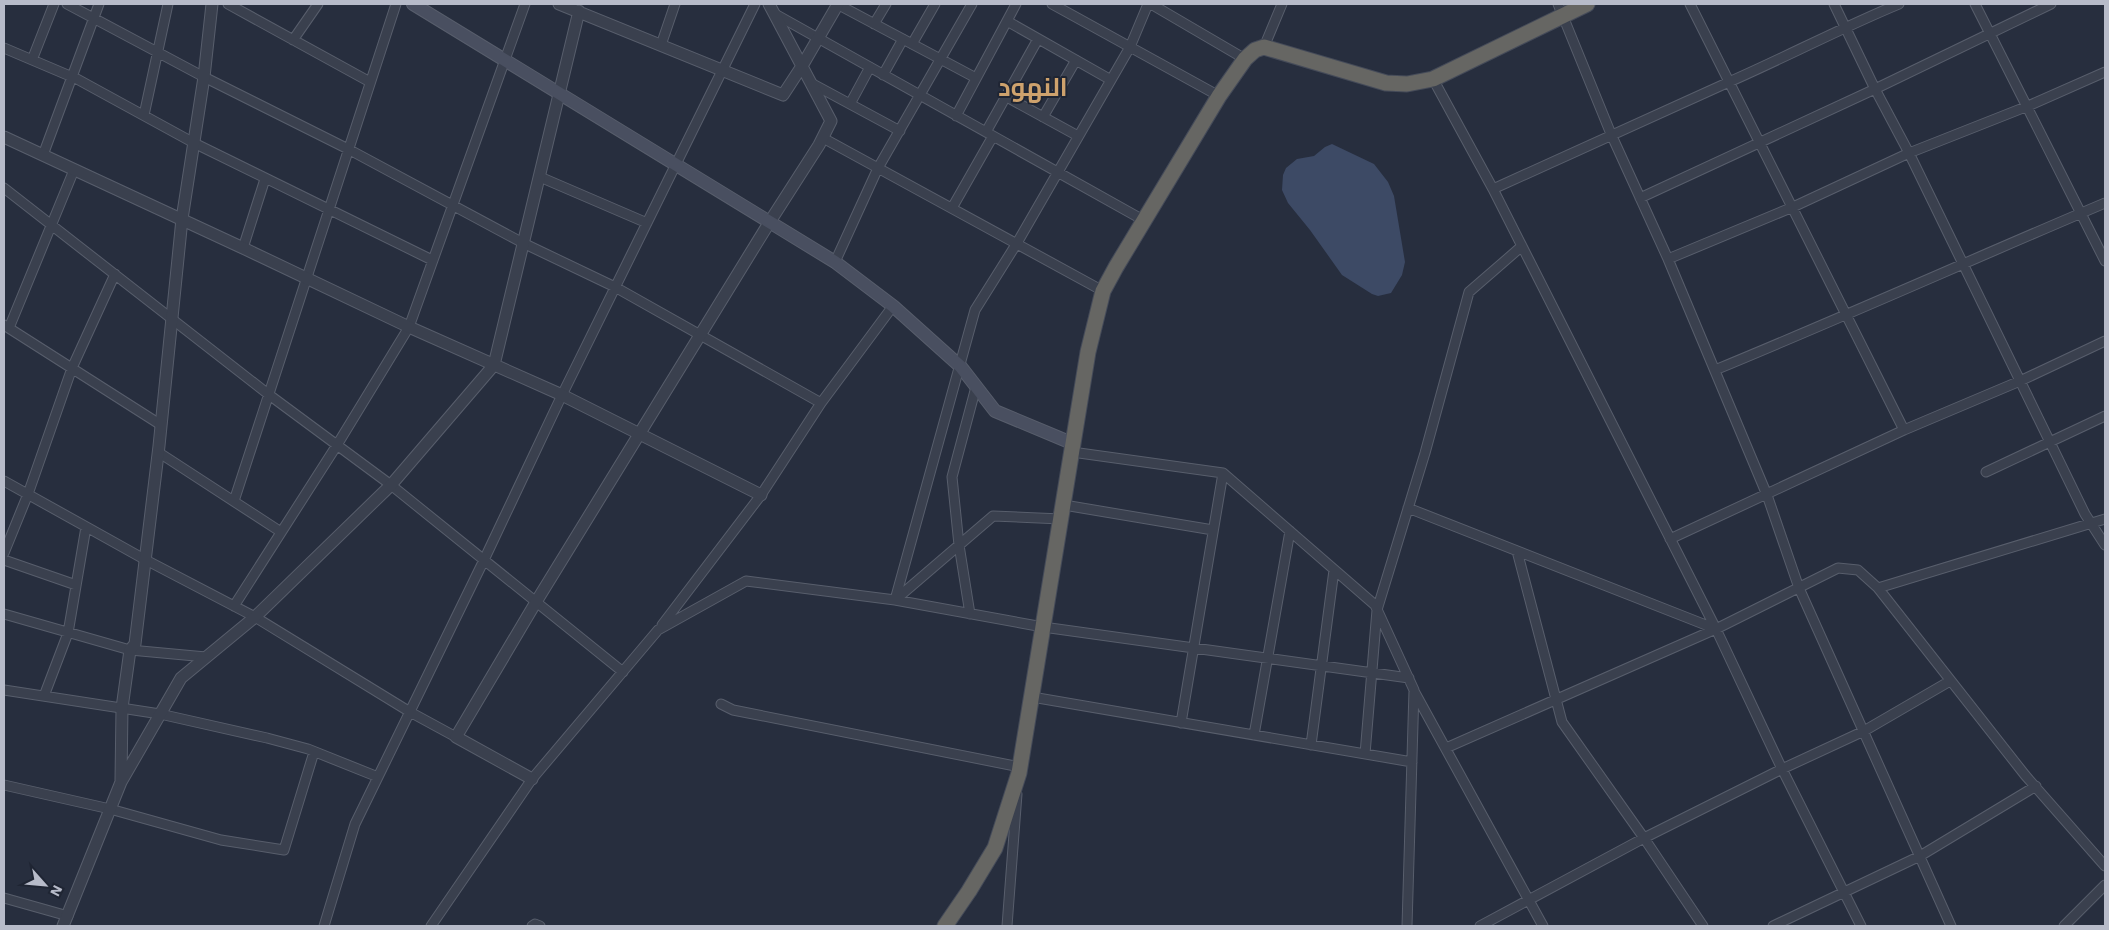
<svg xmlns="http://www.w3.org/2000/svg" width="2109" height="930" font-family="'Work Sans',Cairo,sans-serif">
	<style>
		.water { fill: #3d4a65 }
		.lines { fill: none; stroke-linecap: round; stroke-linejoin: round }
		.minor-casing { stroke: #585e6c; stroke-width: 11 }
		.tertiary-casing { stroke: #585e6c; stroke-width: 13 }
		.secondary-casing { stroke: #585e6c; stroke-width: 14 }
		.trunk-casing { stroke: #454b59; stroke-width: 17 }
		.minor { stroke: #3a404e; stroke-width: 9 }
		.tertiary { stroke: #3a404e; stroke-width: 11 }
		.secondary { stroke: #494f60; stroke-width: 12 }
		.trunk { stroke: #666663; stroke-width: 15 }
		.labels { text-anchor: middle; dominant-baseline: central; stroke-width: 4; stroke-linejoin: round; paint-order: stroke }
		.town-label { font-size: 25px; font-weight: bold; fill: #cea26d; stroke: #1f2533 }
	</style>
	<rect width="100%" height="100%" fill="#272e3e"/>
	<!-- water -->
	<path class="water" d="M1332,144L1374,164L1388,182L1394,196L1405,262L1402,275L1391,293L1378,296L1372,294L1342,275L1310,230L1288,203L1282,190L1283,175L1286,168L1297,159L1314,156L1325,147Z"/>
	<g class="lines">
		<defs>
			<path id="minor" d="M67,4L204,77L348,149L523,243L615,287L821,403
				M228,4L370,82
				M837,4L976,78
				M1052,4L1219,96
				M1148,4L1130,47L1017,243L975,310L895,600L1043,627L1409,678
				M1151,4L1245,59
				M1558,4L1611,134L1668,259L1767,495L1799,588L1951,926
				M1690,4L1904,430
				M1834,4L1875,89L1909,153L2085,514L2105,545
				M1975,4L2105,261
				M775,14L1145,221
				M1007,21L1111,80
				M874,24L886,4
				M293,40L318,4
				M912,44L935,4
				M661,45L675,4
				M1264,47L1282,4
				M4,48L77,79L194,143L432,260
				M32,60L54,4
				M883,75L903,39
				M1433,79L1493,189L1716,629L1782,769L1861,926
				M811,83L900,131
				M1005,96L1078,136
				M850,104L870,67
				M144,115L168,4
				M956,116L1016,4
				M1043,117L1076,60
				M986,132L1038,39
				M823,138L1103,291
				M43,155L99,4
				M540,177L647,223
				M4,188L268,394L391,485L623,672
				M1493,189C1572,153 1651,118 1729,82C1786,57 1841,28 1899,4
				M1640,198L1875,89L2051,4
				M952,208L993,136
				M243,248L265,179
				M1668,259L1793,207L1909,153L2028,106L2105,72
				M835,262L878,168L972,4
				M4,325L161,425
				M9,328L74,170
				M1715,370C1846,316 1975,258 2105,203
				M158,452L281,532
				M1072,452L1223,473L1375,605L1414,690L1407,926
				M1986,472L2105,416
				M4,481L144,559L255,617L410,712L456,737
				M234,501L396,4
				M1064,505L1213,530
				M1408,508L1716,629L1838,568L1858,570L1878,588L2025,775L2105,866
				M1670,539L1904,430L2020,381L2105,341
				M1517,551L1562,722L1644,838L1703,926
				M4,553L28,494L72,368L115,274
				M4,560L76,585
				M1878,588L2105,519
				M234,606L337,445L409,327L525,4
				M4,614L130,650L206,657
				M970,614L959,545L952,477L976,387
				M662,625L761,495L821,403L893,306
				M4,690L160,714L267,738L308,749L378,777
				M1414,691L1543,926
				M44,696L68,633L86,527
				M1032,697L1412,762
				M721,704L733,710L1020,767
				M1181,723L1223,473
				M1254,735L1290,531
				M1311,745L1334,570
				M1446,748L1716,629
				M1365,754L1377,610L1425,453L1469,292L1522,246
				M4,785L110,809L221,840L284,850L314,752
				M4,898L68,916
				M324,926L355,824L484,560L562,395L755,4
				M431,926L532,779L658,630L746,581L895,600L993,516L1061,519
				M532,926L535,924L540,926
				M1007,926L1017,794
				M1480,926L1644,838L1782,769L1864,731L1950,681
				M1773,926L1920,856L2036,786
				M2064,926L2105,885"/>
			<path id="tertiary" d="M559,4L783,95L802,66L838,4
				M4,137L243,248L409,327L562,395L761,495
				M532,779L456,737L536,602L769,223L819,145L831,121L769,4
				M121,780L122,708L130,650L135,644L159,446L182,219L204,77L212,4
				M63,926L121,782L181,678L255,617L391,485L494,365L579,11"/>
			<path id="secondary" d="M413,4L835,262L893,306L961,367L995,411L1074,444"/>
			<path id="trunk" d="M945,926L969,891L995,848L1019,773L1088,352L1103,291L1116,267L1219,96L1245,59L1255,50L1264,47L1386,83L1407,84L1433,79L1587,4"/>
		</defs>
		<!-- minor casing -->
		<use href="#minor" class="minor-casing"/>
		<!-- tertiary casing -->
		<use href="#tertiary" class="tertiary-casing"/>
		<!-- secondary casing -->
		<use href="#secondary" class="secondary-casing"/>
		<!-- trunk casing -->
		<use href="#trunk" class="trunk-casing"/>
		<!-- minor -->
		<use href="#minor" class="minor"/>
		<!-- tertiary -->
		<use href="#tertiary" class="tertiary"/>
		<!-- secondary -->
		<use href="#secondary" class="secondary"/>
		<!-- trunk -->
		<use href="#trunk" class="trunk"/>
	</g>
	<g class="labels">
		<!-- town labels -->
		<g class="town-label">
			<text x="1033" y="87">النهود</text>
		</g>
	</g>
	<!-- border -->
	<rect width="2109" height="930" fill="none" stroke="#b7bbc9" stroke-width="10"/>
	<!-- north arrow -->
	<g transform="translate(45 885) rotate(117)" stroke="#1f2533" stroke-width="4" paint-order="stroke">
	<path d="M0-4L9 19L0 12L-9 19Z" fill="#b7bbc9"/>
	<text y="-8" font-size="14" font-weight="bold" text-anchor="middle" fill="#b7bbc9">N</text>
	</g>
</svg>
